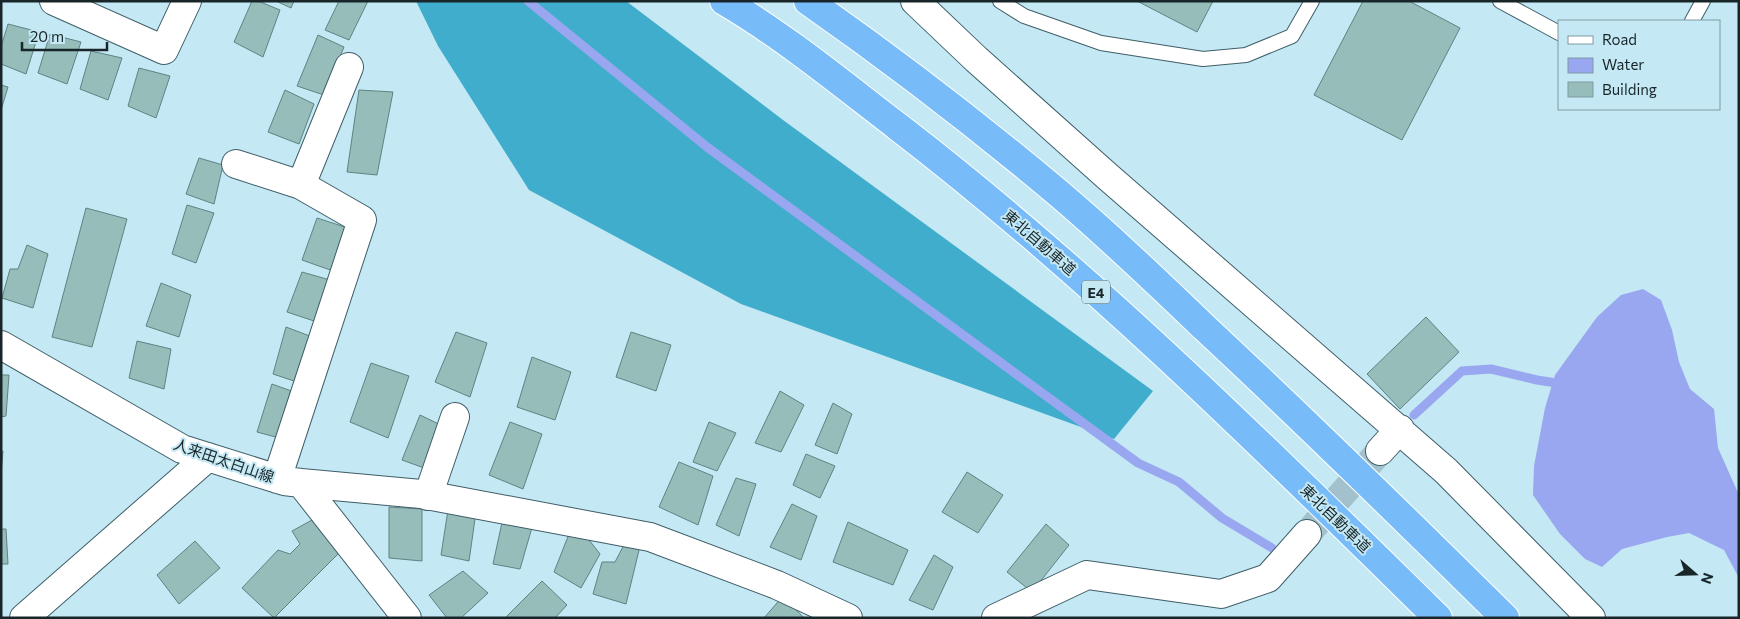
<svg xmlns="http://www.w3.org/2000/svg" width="1740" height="619" font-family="Commissioner,'Noto Sans JP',sans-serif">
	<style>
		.forest { fill: #40adcc }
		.water { fill: #98a7ef }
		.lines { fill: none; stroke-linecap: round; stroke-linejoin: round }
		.stream { stroke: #98a7ef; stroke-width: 9 }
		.building { fill: #97bdbb; stroke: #5f8382 }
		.street-tunnel { stroke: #a2c1cc; stroke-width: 28; stroke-dasharray: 28 14; stroke-linecap: butt }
		.lane-casing { stroke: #3f5e68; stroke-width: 16 }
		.street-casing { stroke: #3f5e68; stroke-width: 30 }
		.highway-casing { stroke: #fff; stroke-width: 30 }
		.lane { stroke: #fff; stroke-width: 14 }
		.street { stroke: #fff; stroke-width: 28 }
		.highway { stroke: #78bbf9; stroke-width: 28 }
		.labels { text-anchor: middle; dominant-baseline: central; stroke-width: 4; stroke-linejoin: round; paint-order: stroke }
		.shield { fill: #c4e8f4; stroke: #4c6067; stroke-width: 1 }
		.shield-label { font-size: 14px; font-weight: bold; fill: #18262a }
		.street-label { font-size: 15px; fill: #18262a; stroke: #c4e8f4 }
	</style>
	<rect width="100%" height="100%" fill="#c4e8f4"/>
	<!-- forest -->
	<path class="forest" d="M416,1H626L783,120L1153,391L1114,439L741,304L529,190L438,46Z"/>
	<!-- water -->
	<path class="water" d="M1643,289L1661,300L1672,330L1679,362L1690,389L1714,409L1718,448L1739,495V578L1724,550L1689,533L1667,537L1622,549L1602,567L1585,559L1560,534L1533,495L1534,466L1545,408L1555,375L1597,317L1621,295Z"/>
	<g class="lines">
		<!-- stream -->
		<path class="stream" d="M528,1L707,147L1008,368L1138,463L1179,482L1222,518L1272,548
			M1414,415L1462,371L1491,369L1537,380L1563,384"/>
	</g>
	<!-- building -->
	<path class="building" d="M252,1H258L280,10L263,57L234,42Z
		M276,1H294L291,8Z
		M339,1H368L349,40L325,30Z
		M1137,1H1213L1197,32Z
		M1363,1H1409L1460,28L1402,140L1314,95Z
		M8,24L39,32L26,74L1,64V47Z
		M50,34L81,42L67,84L38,73Z
		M318,35L344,47L324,95L297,86Z
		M91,51L122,58L108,100L80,89Z
		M139,68L170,76L156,118L128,106Z
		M1,85L8,87L1,110Z
		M285,90L314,104L299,144L268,132Z
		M359,90L393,92L377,175L347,172Z
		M199,158L223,165L214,204L186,194Z
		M187,205L214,213L196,263L172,254Z
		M86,208L127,219L92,347L52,337Z
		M317,218L345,227L333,271L302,260Z
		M27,245L48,254L33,308L2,298L10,269H18Z
		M302,272L330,280L317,322L287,312Z
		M161,283L191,295L179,337L146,326Z
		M1426,317L1459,352L1400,409L1367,374Z
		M286,327L315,338L300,383L273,374Z
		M456,332L487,343L470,397L435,382Z
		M631,332L671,345L656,391L616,377Z
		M137,341L171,349L164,389L129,378Z
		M532,357L571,372L555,420L517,407Z
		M371,363L409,376L388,438L350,422Z
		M1,375H9L6,416L1,417Z
		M272,384L297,393L283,439L257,432Z
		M780,391L804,405L781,452L755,443Z
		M833,403L852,414L837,454L815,445Z
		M420,415L445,427L427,469L402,460Z
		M510,422L542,434L523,489L489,475Z
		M709,422L736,433L717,471L693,462Z
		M3,451L1,474V452Z
		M806,454L835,466L820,498L793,485Z
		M679,462L713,476L698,525L659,507Z
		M967,472L1003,495L978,533L942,512Z
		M736,478L756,484L739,536L716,525Z
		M792,504L817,516L801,560L770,547Z
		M389,507L422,509V561L389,558Z
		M448,510L476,512L469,561L441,555Z
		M503,518L533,524L520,569L493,564Z
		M312,520L341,551L274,618L242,588L278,550L290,554L300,544L292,531Z
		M848,522L908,550L893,585L833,562Z
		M1046,524L1069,545L1032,592L1007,572Z
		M1,529H6L8,564H1Z
		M569,534L586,536L600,554L581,588L554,572Z
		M195,541L220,568L179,604L157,575Z
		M625,543L640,546L626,604L593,594L602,562H615Z
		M934,555L953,567L933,610L909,600Z
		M463,571L488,593L461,618H447L429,595Z
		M542,581L567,605L555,618H505Z
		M783,596L804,618H764Z"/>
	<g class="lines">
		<!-- street-tunnel -->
		<path class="street-tunnel" d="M1307,534L1380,451"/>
		<defs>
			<path id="lane" d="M1000,1L1024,16L1101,43L1203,59L1246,55L1292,36L1312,1
				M1500,1L1559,33
				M1692,21L1703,1"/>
			<path id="street" d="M54,1L164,50L187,1
				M915,1L976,59L1107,176L1446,471L1591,618
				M236,164L301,185L362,220L277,479
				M301,185L349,67
				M1,345L182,449L284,481L301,483L407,618
				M1380,451L1400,429
				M301,483L421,494L650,537L777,585L848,618
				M428,496L455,417
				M24,618L208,457
				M996,618L1087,575L1221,594L1268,578L1307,534"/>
			<path id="highway" d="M724,1C784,36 842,84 897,126C1091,275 1264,447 1438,618
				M808,1C894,61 977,125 1057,192C1108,235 1157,282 1205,328C1307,423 1406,520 1505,618"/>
		</defs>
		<!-- lane casing -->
		<use href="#lane" class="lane-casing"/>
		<!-- street casing -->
		<use href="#street" class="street-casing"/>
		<!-- highway casing -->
		<use href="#highway" class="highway-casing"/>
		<!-- lane -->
		<use href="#lane" class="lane"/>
		<!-- street -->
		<use href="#street" class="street"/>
		<!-- highway -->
		<use href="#highway" class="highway"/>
	</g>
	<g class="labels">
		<!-- shield labels -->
		<rect class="shield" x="1082" y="280.5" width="28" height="23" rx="4"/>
		<g class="shield-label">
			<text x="1096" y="292">E4</text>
		</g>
		<!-- street labels -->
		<g class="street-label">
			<text transform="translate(1040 242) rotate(41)">東北自動車道</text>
			<text transform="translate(224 460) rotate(19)">人来田太白山線</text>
			<text transform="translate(1336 518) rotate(44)">東北自動車道</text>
		</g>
	</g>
	<!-- border -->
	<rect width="1740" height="619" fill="none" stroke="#18262a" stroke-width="5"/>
	<!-- legend -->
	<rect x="1558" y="20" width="162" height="90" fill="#c4e8f4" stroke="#7f9aa3"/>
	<rect x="1568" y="36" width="25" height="8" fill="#ffffff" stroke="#7f9aa3"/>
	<text x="1602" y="45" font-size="15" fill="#18262a">Road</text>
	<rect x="1568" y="58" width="25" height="15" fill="#98a7ef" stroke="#7f9aa3"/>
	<text x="1602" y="70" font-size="15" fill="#18262a">Water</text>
	<rect x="1568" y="82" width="25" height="15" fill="#97bdbb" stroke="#7f9aa3"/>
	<text x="1602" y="95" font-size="15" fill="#18262a">Building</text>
	<!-- north arrow -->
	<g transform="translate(1695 574) rotate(110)" stroke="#c4e8f4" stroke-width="4" paint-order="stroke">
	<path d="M0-4L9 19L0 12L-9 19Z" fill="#18262a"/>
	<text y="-8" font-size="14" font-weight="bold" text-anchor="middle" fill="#18262a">N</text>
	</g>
	<!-- scale -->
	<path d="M22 42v8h85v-8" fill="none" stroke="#18262a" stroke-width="2.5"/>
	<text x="30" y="42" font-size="15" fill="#18262a" stroke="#c4e8f4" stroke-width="4" paint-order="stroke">20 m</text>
</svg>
